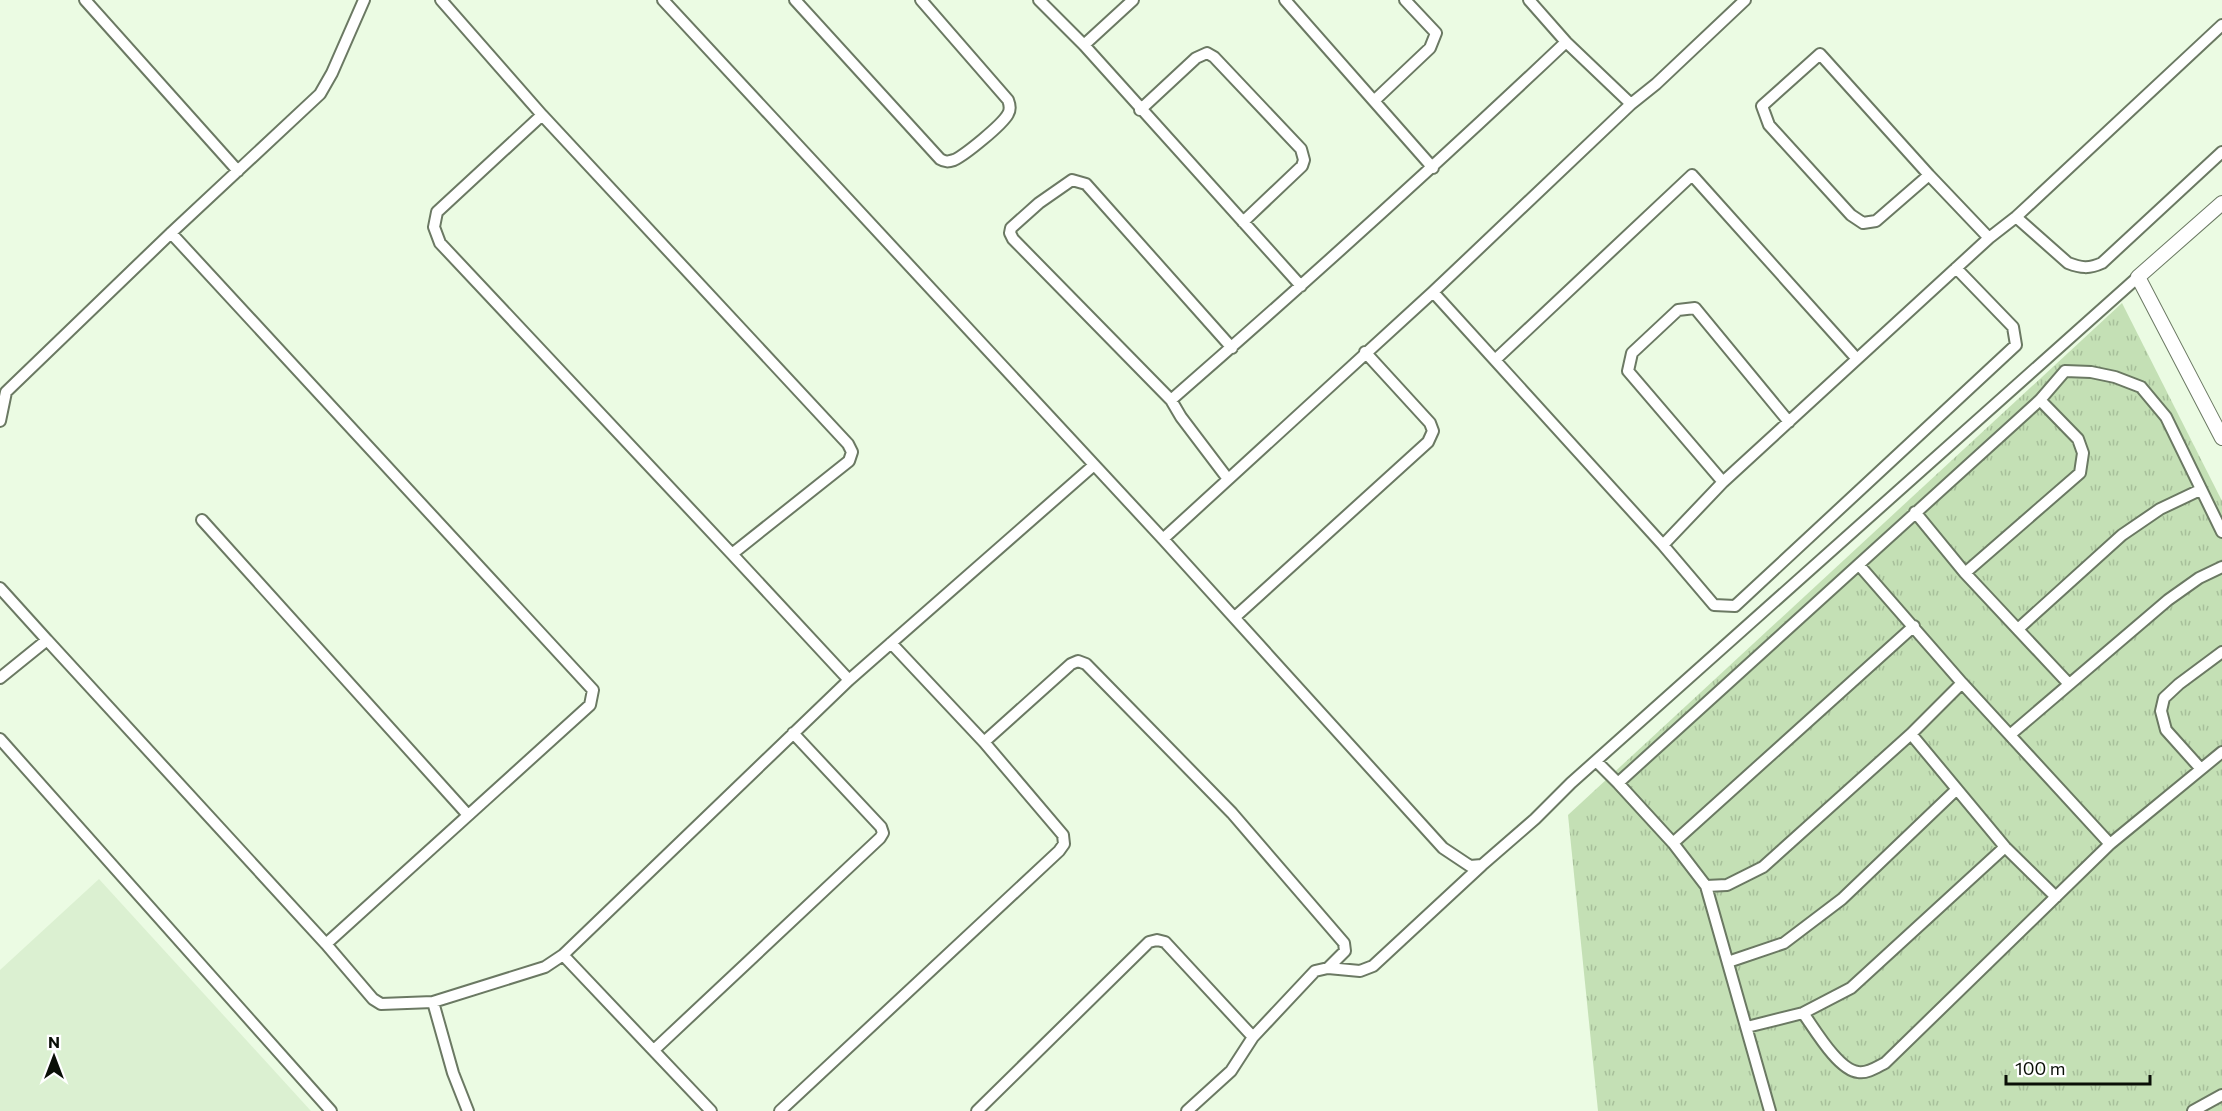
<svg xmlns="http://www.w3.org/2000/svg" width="2222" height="1111" font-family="Commissioner,sans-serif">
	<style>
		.built { fill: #dbf0d1 }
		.grass { fill: url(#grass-tufts) }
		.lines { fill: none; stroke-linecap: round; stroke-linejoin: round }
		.minor-casing { stroke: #6b7963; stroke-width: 14 }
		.tertiary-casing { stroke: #6b7963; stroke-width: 16 }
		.minor { stroke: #fff; stroke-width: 10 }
		.tertiary { stroke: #fff; stroke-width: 14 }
	</style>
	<defs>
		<pattern id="grass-tufts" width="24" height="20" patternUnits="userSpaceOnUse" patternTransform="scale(1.5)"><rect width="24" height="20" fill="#c4e0b5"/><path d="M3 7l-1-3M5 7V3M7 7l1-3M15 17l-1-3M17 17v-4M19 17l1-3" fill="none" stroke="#a7bf9a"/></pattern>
	</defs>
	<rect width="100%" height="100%" fill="#ebfbe3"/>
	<!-- built -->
	<path class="built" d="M99,879L311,1111H0V970Z"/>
	<!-- grass -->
	<path class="grass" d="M2122,303L2222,501V1111H1598L1568,815Z"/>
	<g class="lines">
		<defs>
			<path id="minor" d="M85,0L238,171
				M441,0L542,115L848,444L852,452L849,461L732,554L849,680
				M663,0L1163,539L1443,848L1470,866L1482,865L1535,819L1571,783L2138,277
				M795,0L940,159C945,162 948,162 954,160C965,155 1002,125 1008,114C1011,109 1010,105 1008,100L921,0
				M1039,0L1084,45L1301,286
				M1285,0L1433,168
				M1529,0L1566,42L1631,104
				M1084,45L1133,0
				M1375,100L1430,48L1436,33L1405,0
				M1140,110L1196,58L1207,53L1214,57L1301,149L1304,160L1302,166L1243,222
				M542,115L437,212L434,227L440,243L732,554
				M1929,175L1876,221L1863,223L1851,215L1769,125L1762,106L1820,54L1929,175L1989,238
				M2016,217L2068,263C2081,268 2089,269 2102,263L2222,152
				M171,233L593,690L590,705L326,944
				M1433,292L1663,545L1714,605L1735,606L2016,345L2013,327L1956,268
				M1495,360L1692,175L1857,359
				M2065,371L2091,372L2115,377L2141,387L2166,417L2222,532
				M1171,400L1013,239L1010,233L1011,228L1039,203L1072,180L1086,184L1232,348
				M0,421L6,392L171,233L320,94L332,73L364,0
				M1228,479L1181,417L1171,400C1305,283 1437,164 1566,42
				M1723,482L1628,371L1632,353L1678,310L1695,308L1789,422
				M1915,512L1965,573L2069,684
				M202,520L468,815
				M1163,539L1433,292L1631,104L1656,84L1745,0
				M1663,545L1723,482L1989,238L2016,217L2222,25
				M1859,565L1962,683L2110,844
				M1965,573L2080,473L2083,453L2078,439L2040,400
				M0,588L47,640
				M1235,617L1428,442L1433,431L1430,423L1365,352
				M2018,629L2122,535L2160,509L2200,490
				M0,678L47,640L326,944L373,999L381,1004L433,1002L545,967L563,955
				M1911,734L2005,847L2056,897
				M2011,734L2168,600L2199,578L2222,567
				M0,739L331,1111
				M984,742L1071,664L1078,661L1086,664L1232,813L1344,943L1345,951L1328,968
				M1596,761L1618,783L1673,843L1706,886L1770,1111
				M2201,769L2166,730L2161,711L2164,698L2179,684L2222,652
				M1618,783L2040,400L2065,371
				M1673,843L1914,626
				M1706,886L1727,885L1763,867L1911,734L1962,683
				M1728,962L1784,943L1842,899L1956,790
				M433,1002L453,1073L468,1111
				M1803,1013C1814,1028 1838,1070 1858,1072C1867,1074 1877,1067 1885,1063L2110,844L2222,752
				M1747,1027L1803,1013L1851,988L2005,847
				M1253,1037L1315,971L1328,968L1360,971L1373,966L1482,865
				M654,1050L880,838L883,833L881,827L793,733
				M711,1111L563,955L849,680L1094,465
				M780,1111L1059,851L1064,844L1063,835L984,742L891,643
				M977,1111L1149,942L1157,940L1165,942L1253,1037L1231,1071L1187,1111
				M2193,1111L2222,1095"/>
			<path id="tertiary" d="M2222,203L2138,277L2222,438"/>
		</defs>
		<!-- minor casing -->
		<use href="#minor" class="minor-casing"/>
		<!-- tertiary casing -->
		<use href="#tertiary" class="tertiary-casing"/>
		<!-- minor -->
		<use href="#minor" class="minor"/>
		<!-- tertiary -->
		<use href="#tertiary" class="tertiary"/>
	</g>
	<!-- north arrow -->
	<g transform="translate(54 1057)" stroke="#ffffff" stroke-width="4.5" paint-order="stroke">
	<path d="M0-4.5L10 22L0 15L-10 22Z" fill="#0a0f07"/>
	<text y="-9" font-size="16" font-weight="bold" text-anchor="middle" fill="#0a0f07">N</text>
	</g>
	<!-- scale -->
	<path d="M2006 1075v9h144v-9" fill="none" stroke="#0a0f07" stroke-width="3"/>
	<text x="2015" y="1075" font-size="18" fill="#0a0f07" stroke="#ffffff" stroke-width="4.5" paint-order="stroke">100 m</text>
</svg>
